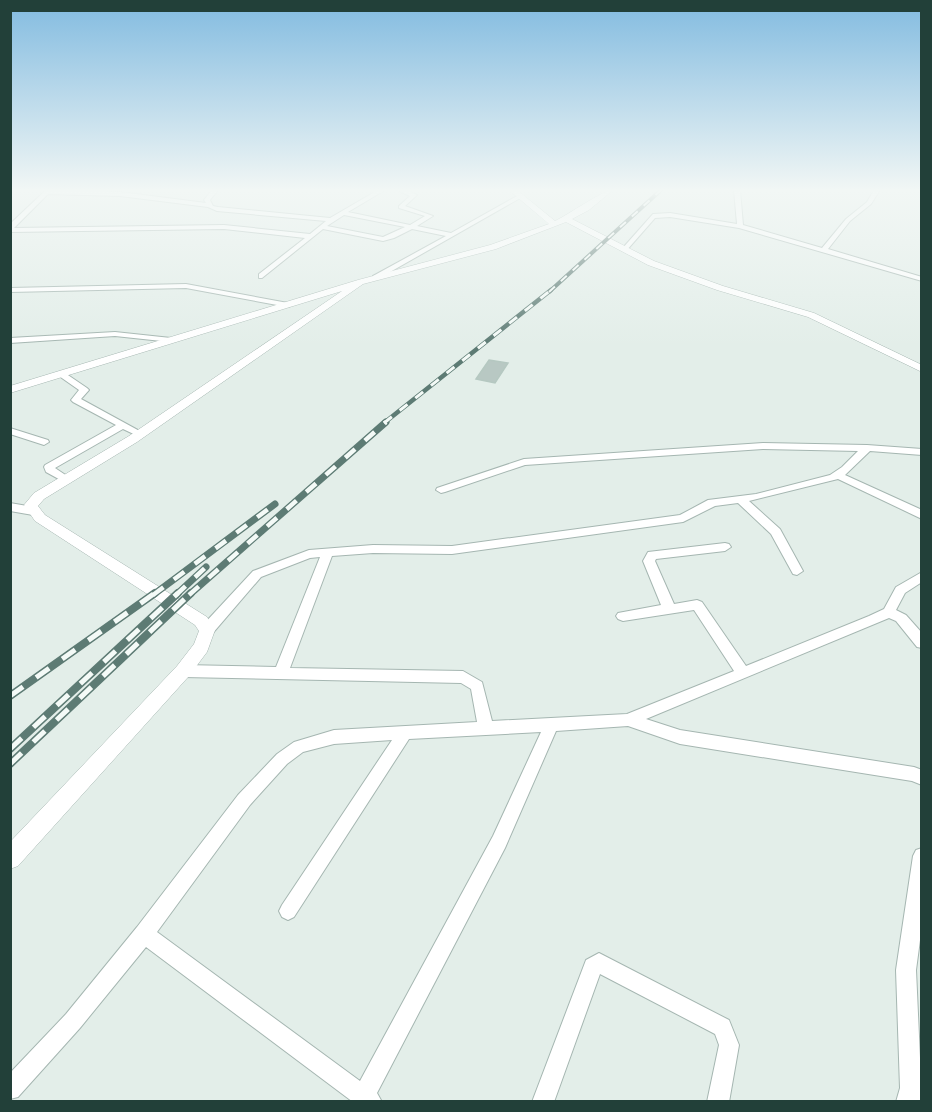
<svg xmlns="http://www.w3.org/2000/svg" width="932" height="1112" font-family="'Golos Text',sans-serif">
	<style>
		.building { fill: #b8c8c3; stroke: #b5c8c1; stroke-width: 1.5 }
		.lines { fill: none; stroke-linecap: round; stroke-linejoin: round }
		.minor-casing { stroke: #a5b6b1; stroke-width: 2 }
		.tertiary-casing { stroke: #a5b6b1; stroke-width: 1 }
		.minor { fill: #fff; fill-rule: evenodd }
		.tertiary { fill: #fff; fill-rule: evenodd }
		.rail-far3-casing { stroke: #5d7b74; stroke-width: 4 }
		.rail-far2-casing { stroke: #5d7b74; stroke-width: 4.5 }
		.rail-far1-casing { stroke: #5d7b74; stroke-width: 7 }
		.rail-casing { stroke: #5d7b74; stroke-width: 8 }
		.rail-far3 { stroke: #f4faf7; stroke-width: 2; stroke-dasharray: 8; stroke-linecap: butt }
		.rail-far2 { stroke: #f4faf7; stroke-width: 3; stroke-dasharray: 10; stroke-linecap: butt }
		.rail-far1 { stroke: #f4faf7; stroke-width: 4.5; stroke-dasharray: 13; stroke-linecap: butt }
		.rail { stroke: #f4faf7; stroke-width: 5; stroke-dasharray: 16; stroke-linecap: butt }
	</style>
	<rect width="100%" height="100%" fill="#e3eee9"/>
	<!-- building -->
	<path class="building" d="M489,360L508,363L495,383L476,379Z"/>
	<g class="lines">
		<defs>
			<path id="minor" d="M46,190L120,192L206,203L204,200L212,190H218L210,200L213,206L218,207L330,218L378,190H385L348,212L410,225L425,216L399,208V206L410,196L397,190H406L417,195L405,206L433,216L417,226L451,233L517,196L522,197L376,280H373V276L446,236L412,229L394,238L383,241L323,229L262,278H259V274L305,238L224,229L10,232V224ZM48,194L120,196L208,207L217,211L326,221L310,234L224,225L14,228ZM344,215L405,227L383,237L327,226Z
				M734,190H740L743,225L822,248L846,219L867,202L874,190H880L871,204L850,221L828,249L922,277V281L739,228L670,217L655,218L626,251L621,250L653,214L670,213L737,224Z
				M186,284L288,303L292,305L288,307L186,288L10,292V288Z
				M115,332L171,338L175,340L171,342L115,336L10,343V338Z
				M62,371L87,388L89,390L81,399L145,434L140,437L123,429L55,468L70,478L71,480L66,483L46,472L44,467L45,465L116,425L73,402L71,400L79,390L59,376L58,374Z
				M10,428L48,440L49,442L44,445L10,434Z
				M763,443L867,445L922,449V455L870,451L845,475L922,510V519L838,479L749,501L780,529L803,571L797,575L793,574L771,534L738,503L715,506L683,522L452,554L373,553L332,556L290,668L463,671L482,682L492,721L627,714L734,671L694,610L623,621L618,619L616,616L618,613L661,605L643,561L648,552L725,543L729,544L731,547L725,551L656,559L655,561L674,604L697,600L702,602L746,666L869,616L884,609L896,587L922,572V582L905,593L896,610L906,615L922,633V648L917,647L896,621L889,618L646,719L680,730L914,767L922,770V785L912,781L680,744L628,726L556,731L505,848L377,1093L382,1102H353L146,947L80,1028L18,1097L10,1099V1073L66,1014L137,927L238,795L277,754L294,742L334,730L477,722L471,689L461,683L183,677L178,675L176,671L178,667L183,665L276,667L320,557L310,558L261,577L212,634H202L200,630L202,626L253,571L309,550L373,545L452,546L680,515L708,500L756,494L830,475L842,467L858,451L763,449L525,465L445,492L441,493L436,490L437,488L524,459ZM541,732L493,836L360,1081L157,932L250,805L287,764L303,752L334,744L392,740L282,905L279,911L282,917L288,920L294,917L409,739Z
				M10,503L33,507L39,511L33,515L10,511Z
				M922,848V925L916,970L922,1102H896L900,1088L896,970L913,856L916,850Z
				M599,953L729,1020L739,1045L729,1102H707L719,1045L715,1034L600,974L554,1102H532L586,960Z"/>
			<path id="tertiary" d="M509,190H517L555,221C568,215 603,190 613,190L589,210L572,219L654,261L723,286L814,313L922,365V372L808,317L717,290L648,265L566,222L496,249L363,284L137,442L44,499L38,506L45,515L207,617L215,630L207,652L189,676L18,866L10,869V842L177,666L194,644L199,631L195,625L35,521L24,505L34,493L129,436L342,291L10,393V386L358,280L490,245L549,224Z"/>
		</defs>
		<!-- minor casing -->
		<use href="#minor" class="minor-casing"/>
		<!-- tertiary casing -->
		<use href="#tertiary" class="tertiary-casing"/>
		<!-- minor -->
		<use href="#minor" class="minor"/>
		<!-- tertiary -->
		<use href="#tertiary" class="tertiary"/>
		<defs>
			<path id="rail-far3" d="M549,292L661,190"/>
			<path id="rail-far2" d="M384,423L551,290"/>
			<path id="rail-far1" d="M153,595L275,504
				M176,595L206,567
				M189,595L386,422"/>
			<path id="rail" d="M10,696L155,593
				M10,749L178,593
				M10,764L191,593"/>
		</defs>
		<!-- rail-far3 casing -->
		<use href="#rail-far3" class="rail-far3-casing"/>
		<!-- rail-far2 casing -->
		<use href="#rail-far2" class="rail-far2-casing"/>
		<!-- rail-far1 casing -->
		<use href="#rail-far1" class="rail-far1-casing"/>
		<!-- rail casing -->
		<use href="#rail" class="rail-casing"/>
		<!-- rail-far3 -->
		<use href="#rail-far3" class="rail-far3"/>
		<!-- rail-far2 -->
		<use href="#rail-far2" class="rail-far2"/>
		<!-- rail-far1 -->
		<use href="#rail-far1" class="rail-far1"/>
		<!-- rail -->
		<use href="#rail" class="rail"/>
	</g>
	<!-- sky -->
	<linearGradient id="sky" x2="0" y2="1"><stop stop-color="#82bbe0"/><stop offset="0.55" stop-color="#f2f7f5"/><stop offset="1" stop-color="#f2f7f5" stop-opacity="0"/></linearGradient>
	<rect width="932" height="346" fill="url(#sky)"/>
	<!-- border -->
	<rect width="932" height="1112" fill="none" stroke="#224039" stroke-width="24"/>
</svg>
